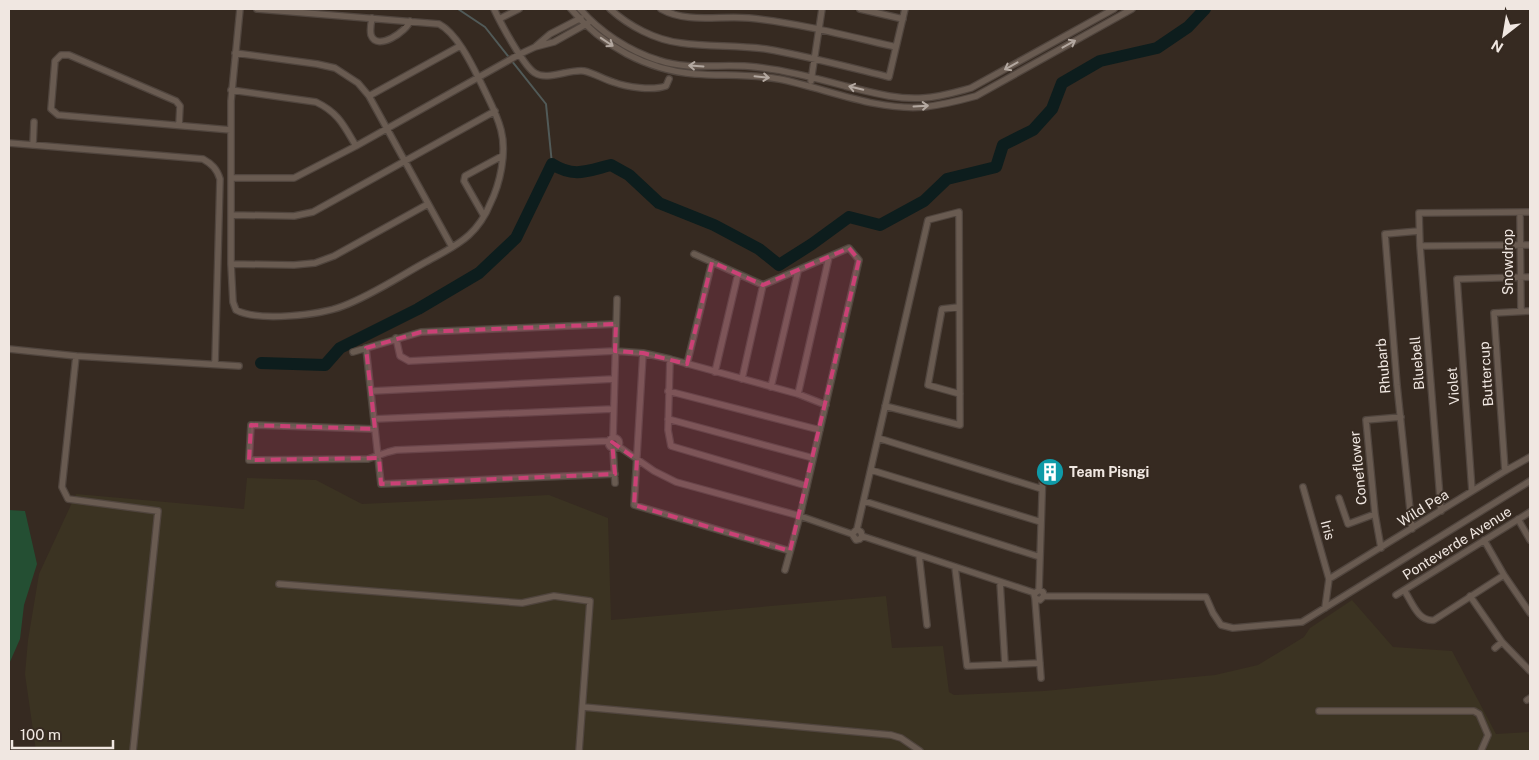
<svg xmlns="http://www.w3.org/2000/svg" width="1539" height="760" font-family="'Public Sans',sans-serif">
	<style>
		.industrial { fill: #3b3322 }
		.green { fill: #244f33 }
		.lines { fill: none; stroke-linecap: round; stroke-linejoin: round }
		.stream { stroke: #515a58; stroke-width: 2 }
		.river { stroke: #0d1d1d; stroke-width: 12 }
		.street-casing { stroke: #50453e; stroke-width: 8 }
		.street { stroke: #695b51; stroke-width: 5.5 }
		.oneway { stroke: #b3a8a0 }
		.marked { fill: #cb4176; fill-opacity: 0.2; stroke: #cb4176; stroke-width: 4; stroke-dasharray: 10 6; stroke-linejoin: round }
		.labels { text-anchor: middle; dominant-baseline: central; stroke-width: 4; stroke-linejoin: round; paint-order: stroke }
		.street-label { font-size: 14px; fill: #f0e7e1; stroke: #362a21 }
		.poi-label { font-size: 14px; font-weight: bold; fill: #f0e7e1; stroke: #362a21; text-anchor: start }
	</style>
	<rect width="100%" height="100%" fill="#362a21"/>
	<!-- industrial -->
	<path class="industrial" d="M247,478L316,480L362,504L549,495L608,518L611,620L886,596L892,648L943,646L949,692L954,695L1044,691L1215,675L1258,665L1304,637L1310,628L1352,600L1393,647L1452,651L1496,734L1530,732V751H36L25,674L28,640L39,574L76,494L244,509Z"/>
	<!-- green -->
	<path class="green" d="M9,510L25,511L37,564L24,605L20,639L9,664Z"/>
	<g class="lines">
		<!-- stream -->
		<path class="stream" d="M458,9L485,27L546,104L552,164"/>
		<!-- river -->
		<path class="river" d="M261,363L325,365L340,348L418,309L479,273L516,238L552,164C574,178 587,171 611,165L629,175L659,203L714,225L759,249L779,265L812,244L849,217L880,225L924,201L947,179L996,167L1003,145L1033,130L1052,109L1062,83L1100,61L1157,48L1188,27L1205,9"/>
		<defs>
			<path id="street" d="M240,9L231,101V264L233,302L236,310C258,322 320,315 343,306C372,295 397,278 424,263C438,255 456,247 469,235C477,228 486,215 490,204C500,184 507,153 501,130C497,114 489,100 482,85C473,67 458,34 439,24L257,9
				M494,9C500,22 524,67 535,73C547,81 569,69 584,71C594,73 603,79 613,82C627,87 652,91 666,86L669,79
				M571,9C602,46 647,70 695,74C723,76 751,74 779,79C825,88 876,111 924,107C941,105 958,101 976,96L1132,9
				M580,9C600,32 629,51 658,60C690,71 723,63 756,67C786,70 816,78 845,86C870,92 897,100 923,98C940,97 956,92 971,88L1114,9
				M610,9C629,26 655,40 681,43C709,47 738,45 766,49C807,56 848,67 889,77L905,9
				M661,9C688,24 720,15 749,18C799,23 848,36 896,47
				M860,9L903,19
				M372,18C371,23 370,31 371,35C377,52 407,31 410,21
				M499,19L519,9
				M536,46L550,34L581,18
				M235,53L317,64L335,68L358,83L369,96L452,247
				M811,81L822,9
				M231,90L316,102C339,113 344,126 356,146
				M369,96L460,46
				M179,125L180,106L176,101L69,55H61L55,61L51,109L58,115L231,130
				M9,143L203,159C212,164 217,169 220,179L215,364
				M33,145L34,122
				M232,178H294L356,146L520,54L535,47L554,42L588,23
				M1520,213L1521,311
				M231,215L294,216L313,212L495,111
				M484,216L464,181L465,176L502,156
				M1420,246L1530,245
				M694,254L763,285L849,248L859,260L800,516L785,570
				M231,264L294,265L315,263L334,256L428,204
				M959,307L942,309L928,385L960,394
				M396,338L400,356L409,361L615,351L643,353L670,359L798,394L826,405
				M366,348L381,484L615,474
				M9,349L76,356L239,366
				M353,352L421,332L616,324
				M643,353L634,505L790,551
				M76,356L62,487L68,499L158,511L133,751
				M670,359L668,430L671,446L807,486
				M687,364L712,262
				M715,372L738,274
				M742,379L763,285
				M771,387L798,271
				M372,391L614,379
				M668,391L820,430
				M798,394L829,257
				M374,419L613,409
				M668,419L813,458
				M375,429L251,425L249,460L368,459L388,452L396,450L608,441
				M613,437L617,299
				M608.5 443a5.5 5.5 0 1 1 11 0a5.5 5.5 0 1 1-11 0Z
				M878,438L1042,489
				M618,446L654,471L676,482L800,516L852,534
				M613,448L615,483
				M871,470L1041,522
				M1505,471L1494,313L1530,311
				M1303,487L1329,579L1325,608
				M1472,491L1457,279L1530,277
				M1339,498L1348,524L1375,514
				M864,501L1040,557
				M1441,511L1420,246L1419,213L1530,212
				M1518,519L1530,540
				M857,529L928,220L959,212L960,425L885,406
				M1412,529L1397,385L1385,234L1419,231
				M862,536L860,539L856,540L852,534L857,529L861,532L862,536L1035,593
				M1484,540L1504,575L1530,613
				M1381,548L1375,514L1366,420L1401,417
				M919,555L927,625
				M955,567L967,666L1040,663
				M1329,579L1505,471L1530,457
				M1000,582L1005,664
				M279,584L522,603L554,596L590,601L579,751
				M1039,590L1043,466
				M1404,590C1412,602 1418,622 1434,620L1504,575
				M1396,595L1530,512
				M1044,596L1043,592L1039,590L1034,594L1035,598L1040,600L1044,596L1206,597L1213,613L1221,625L1233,628L1302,622L1530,481
				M1470,596L1502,642L1530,671
				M1035,598L1041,678
				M1495,648L1502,642
				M1527,700L1530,698
				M583,707L891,735L901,738L920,751
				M1319,711H1474L1479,714L1488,735L1481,751"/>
		</defs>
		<!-- street casing -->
		<use href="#street" class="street-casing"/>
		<!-- street -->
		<use href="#street" class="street"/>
	</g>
	<!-- one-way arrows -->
	<defs><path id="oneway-shaft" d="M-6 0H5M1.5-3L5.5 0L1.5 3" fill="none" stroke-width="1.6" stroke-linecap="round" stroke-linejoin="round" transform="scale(1.25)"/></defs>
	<g class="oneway">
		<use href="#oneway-shaft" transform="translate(607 42) rotate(34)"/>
		<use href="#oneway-shaft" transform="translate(1069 44) rotate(-29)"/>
		<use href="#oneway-shaft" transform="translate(696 66) rotate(-176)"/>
		<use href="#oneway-shaft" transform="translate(1011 66) rotate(151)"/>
		<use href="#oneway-shaft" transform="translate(762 77) rotate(6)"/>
		<use href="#oneway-shaft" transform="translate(856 88) rotate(-166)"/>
		<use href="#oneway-shaft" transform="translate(921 106) rotate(-3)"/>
	</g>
	<!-- marked area -->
	<path class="marked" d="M849,248L859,260L790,551L634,505L637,460L612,442L615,474L381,484L379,458L249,460L251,425L375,429L366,348L421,332L616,324L615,351L643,353L687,364L712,262L763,285Z"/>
	<!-- icons -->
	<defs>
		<symbol id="building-disc" viewBox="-11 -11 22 22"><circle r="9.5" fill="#0f9aa8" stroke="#362a21"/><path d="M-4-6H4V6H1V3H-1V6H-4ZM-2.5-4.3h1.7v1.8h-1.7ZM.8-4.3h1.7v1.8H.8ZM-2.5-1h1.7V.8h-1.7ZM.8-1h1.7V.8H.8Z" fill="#fff"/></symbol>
	</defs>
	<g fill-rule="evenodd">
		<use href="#building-disc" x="1034" y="456" width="32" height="32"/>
	</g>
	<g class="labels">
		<!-- street labels -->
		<g class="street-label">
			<text transform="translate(1508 262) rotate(-90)">Snowdrop</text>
			<text transform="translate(1417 363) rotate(-95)">Bluebell</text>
			<text transform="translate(1383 366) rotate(-95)">Rhubarb</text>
			<text transform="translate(1486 374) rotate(-94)">Buttercup</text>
			<text transform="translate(1453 386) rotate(-94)">Violet</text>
			<text transform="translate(1358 468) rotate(-96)">Coneflower</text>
			<text transform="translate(1423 508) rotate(-32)">Wild Pea</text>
			<text transform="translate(1328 530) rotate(75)">Iris</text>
			<text transform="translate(1457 543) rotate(-32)">Ponteverde Avenue</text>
		</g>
		<!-- poi labels -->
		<g class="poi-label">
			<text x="1069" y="472">Team Pisngi</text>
		</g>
	</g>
	<!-- border -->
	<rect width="1539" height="760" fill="none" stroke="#f0e7e1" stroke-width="20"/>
	<!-- north arrow -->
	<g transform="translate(1504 35) rotate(211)" stroke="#362a21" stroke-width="4" paint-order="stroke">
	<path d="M0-4L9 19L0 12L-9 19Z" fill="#f0e7e1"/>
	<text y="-8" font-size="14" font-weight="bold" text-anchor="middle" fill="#f0e7e1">N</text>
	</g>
	<!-- scale -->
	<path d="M12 740v8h101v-8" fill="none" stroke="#f0e7e1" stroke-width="2.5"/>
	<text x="20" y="740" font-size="15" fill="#f0e7e1" stroke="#362a21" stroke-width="4" paint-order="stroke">100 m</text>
</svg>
